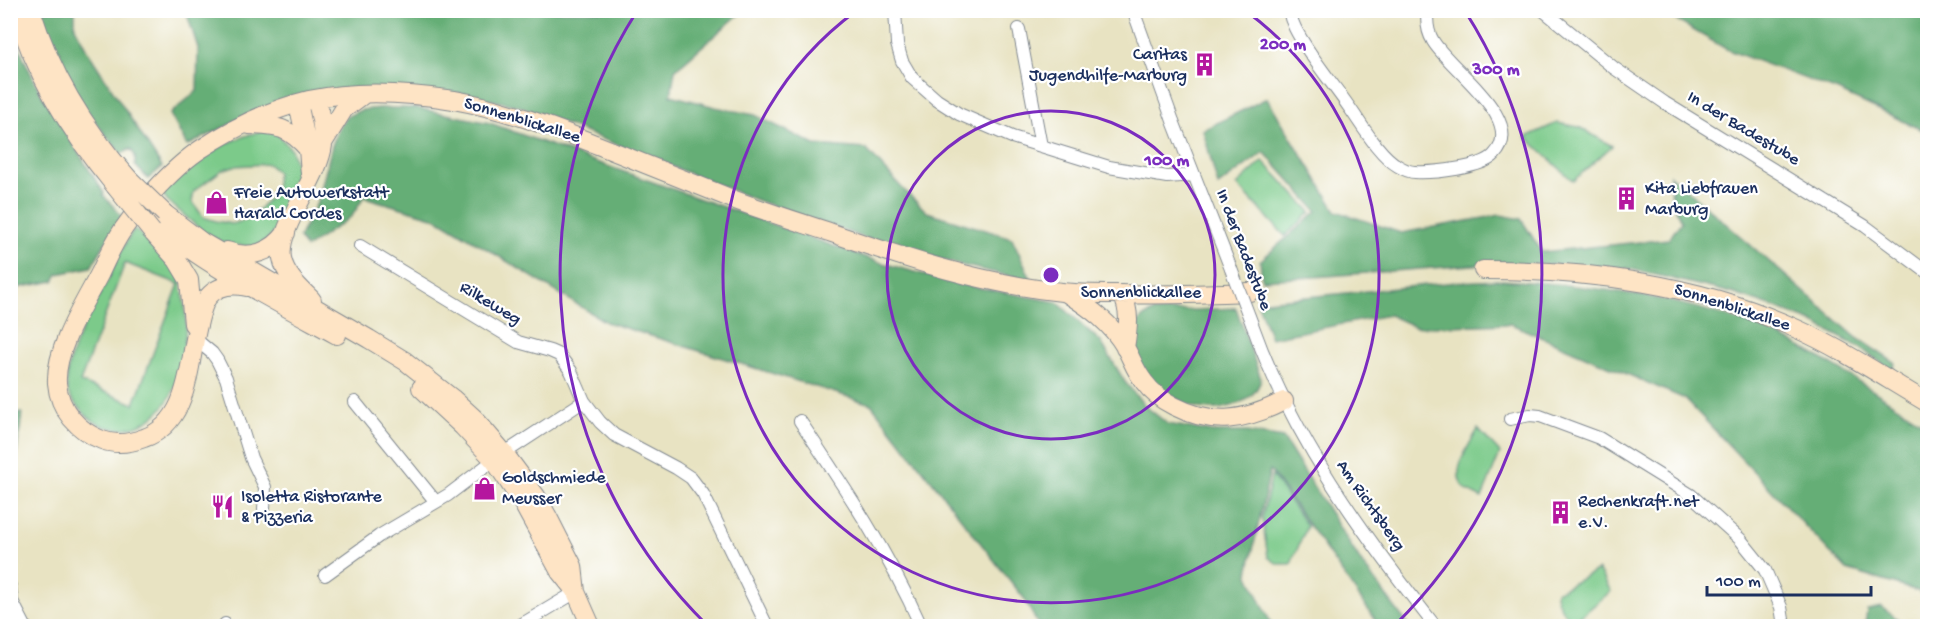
<svg xmlns="http://www.w3.org/2000/svg" width="1938" height="637" font-family="'Gochi Hand',sans-serif">
	<style>
		.green { fill: #7cca8a; stroke: #4c7c74; stroke-width: 1.5; fill-rule: evenodd }
		.forest { fill: #65ae76; stroke: #406e6a; stroke-width: 1.5 }
		.lines { fill: none; stroke-linecap: round; stroke-linejoin: round }
		.street-casing { stroke: #828990; stroke-width: 14 }
		.secondary-casing { stroke: #828990; stroke-width: 20 }
		.street { stroke: #fff; stroke-width: 12 }
		.secondary { stroke: #fee4c5; stroke-width: 18 }
		.street-bridge-casing { stroke: #828990; stroke-width: 14; stroke-linecap: butt }
		.secondary-bridge-casing { stroke: #828990; stroke-width: 20; stroke-linecap: butt }
		.street-bridge { stroke: #fff; stroke-width: 12 }
		.secondary-bridge { stroke: #fee4c5; stroke-width: 18 }
		.ring { fill: none; stroke: #7b2cbf; stroke-width: 3 }
		.labels { text-anchor: middle; dominant-baseline: central; stroke-width: 4.5; stroke-linejoin: round; paint-order: stroke }
		.poi-label { font-size: 18px; fill: #1b2f5e; stroke: #fff; text-anchor: start }
		.street-label { font-size: 18px; fill: #1b2f5e; stroke: #fff }
		.centre { fill: #7b2cbf; stroke: #fff; stroke-width: 3 }
		.ring-label { font-size: 18px; text-anchor: middle; font-weight: bold; fill: #7b2cbf; stroke: #fff; stroke-width: 4.5; stroke-linejoin: round; paint-order: stroke }
	</style>
	<rect width="100%" height="100%" fill="#fff"/>
	<filter id="ink" filterUnits="userSpaceOnUse"><feTurbulence type="fractalNoise" baseFrequency=".0167" numOctaves="2"/><feDisplacementMap in="SourceGraphic" scale="12" xChannelSelector="R" yChannelSelector="G"/><feConvolveMatrix kernelMatrix="1 2 1 2 8 2 1 2 1" color-interpolation-filters="sRGB"/></filter>
	<filter id="wash" filterUnits="userSpaceOnUse"><feTurbulence type="fractalNoise" baseFrequency=".008" numOctaves="4" result="noise"/><feDisplacementMap in="SourceGraphic" scale="24" xChannelSelector="R" yChannelSelector="G"/><feGaussianBlur stdDeviation="1.35" result="paint"/><feColorMatrix in="noise" values="0 0 0 0 0 0 0 0 0 0 0 0 0 0 0 0 0 1.4 0 .05"/><feComposite in="paint" operator="in"/></filter>
	<g filter="url(#wash)">
		<rect width="100%" height="100%" fill="#e8e3c2"/>
		<!-- green -->
		<path class="green" d="M1557,123L1579,127L1612,146L1573,181L1526,137Z
			M262,131L277,134L291,149L299,174L296,202L281,226L266,241L254,247L228,244L207,235L168,201L161,192C194,164 219,141 262,131ZM268,164L277,172L275,192L250,219L232,224L216,221L203,217L192,201L194,191L222,170L234,166Z
			M1263,161L1311,212L1285,236L1237,185Z
			M134,229L145,238L147,237C154,246 175,265 179,275C181,279 181,284 182,288C187,313 187,327 183,351C180,366 178,382 171,395C154,428 111,442 84,413C77,405 68,398 67,387C63,355 95,306 109,278C117,261 124,244 134,229ZM125,263L179,284L134,404L80,382Z
			M1478,429L1500,453L1482,498C1477,495 1470,493 1466,489C1447,474 1470,445 1478,429Z
			M1272,475L1307,526L1291,564H1278L1268,557L1262,518Z
			M1598,570L1611,591L1574,622C1565,614 1556,605 1556,592Z"/>
		<!-- forest -->
		<path class="forest" d="M41,11H75V27L88,52L162,167L148,179L135,165V156L131,149L121,154L89,114L54,53Z
			M186,11H743L675,70L671,95L715,107L755,115L815,145L866,149L903,189L927,212L1012,238L1032,281L957,264L874,241L762,202L519,106L459,93L260,109L187,146L170,114L197,91L198,48Z
			M1660,11H1927V132L1838,91L1728,50Z
			M10,23L24,59L40,92L104,193L103,195L122,216L91,267L58,274L54,281L11,289Z
			M1267,98L1336,211L1401,233L1500,215L1521,219L1542,252L1669,239L1681,222L1672,199L1670,175L1857,338L1895,363L1893,371L1860,348L1812,322L1776,308L1732,293L1631,269L1586,265L1499,263L1314,277L1262,280L1260,261L1317,211L1264,152L1218,186L1203,130Z
			M381,108H417L490,123L596,162L879,262L958,284L1057,302L1101,342L1125,382L1145,406L1168,424L1213,432H1247L1283,438L1363,565L1409,626H1376V621L1270,470L1248,573L1272,626H1039L1023,597L871,404L606,322L436,218L364,197L352,216L306,248L299,238L318,201L332,146L338,129L346,117L361,110Z
			M1499,280C1588,284 1697,299 1779,336C1831,361 1878,395 1927,425V598L1918,591L1847,570L1685,399L1511,324L1416,327L1389,315L1271,338L1257,302L1457,282Z
			M1236,308L1261,379C1254,406 1216,414 1192,406C1179,402 1154,386 1146,375C1139,366 1137,352 1136,340C1136,323 1137,319 1153,312Z
			M22,413L11,499V414Z
			M1881,607L1907,626H1865L1867,610Z"/>
	</g>
	<g filter="url(#ink)">
		<g class="lines">
			<defs>
				<path id="street" d="M895,10L897,44L902,61L912,78L937,100L959,114L1012,137L1109,167L1167,177L1194,175
					M1133,10L1173,121L1231,269
					M1289,10C1290,16 1292,22 1295,28C1309,56 1331,81 1349,107C1362,125 1379,155 1398,166C1403,169 1409,172 1415,172C1433,173 1482,168 1494,155C1528,120 1449,69 1433,41C1427,31 1426,22 1428,10
					M1543,10L1614,68L1665,103L1865,226L1928,273
					M1019,29L1041,146
					M360,246L518,342L550,351L559,355L571,371L584,401L600,422L614,435L676,468L691,478L703,494L767,626
					M1252,324C1292,437 1362,533 1435,626
					M194,338L212,353L217,360L226,378L251,458L265,487L264,509
					M355,402L436,502
					M1510,419L1530,415L1540,416L1599,438L1691,495L1740,539L1765,570L1781,607L1784,626
					M800,421C845,488 888,552 921,626
					M325,575L379,536L448,495L494,460L584,401
					M10,586L12,601L25,626
					M225,624L226,626
					M519,626L576,592"/>
				<path id="secondary" d="M16,10C35,75 72,134 115,186
					M31,10C51,74 85,130 129,179
					M298,103L308,149L310,174
					M249,125C279,126 288,127 308,149
					M323,143L344,109L363,95
					M165,214L202,242L369,339L405,361L452,398L475,419L504,453L536,496L548,517L573,566L576,592L591,626
					M157,225C214,270 273,300 337,335
					M153,233L177,260L189,280L193,324
					M227,251C250,260 272,252 286,233
					M1483,270C1591,270 1698,284 1797,329C1842,349 1885,378 1928,403
					M247,287C233,284 218,285 208,297C203,304 201,313 199,321C188,361 191,422 144,438C131,443 115,445 102,440C78,431 59,410 57,383C55,348 84,304 100,273C107,258 114,242 124,228C141,203 176,165 201,149C233,128 272,109 309,100C354,90 409,93 454,100C505,109 552,127 600,146C645,164 690,182 735,200C767,212 799,222 832,233C907,259 983,284 1062,292C1079,294 1097,294 1114,294C1159,295 1204,294 1250,292
					M1068,294C1090,308 1111,323 1125,347C1132,359 1135,371 1145,383C1152,393 1162,400 1174,406C1213,426 1245,421 1284,401
					M1122,294C1131,312 1128,329 1125,348
					M312,300C300,288 285,275 282,258C277,227 319,179 323,145C324,130 320,113 316,99
					M421,388L463,427L494,460L522,502L560,572L576,592"/>
			</defs>
			<!-- street casing -->
			<use href="#street" class="street-casing"/>
			<!-- secondary casing -->
			<use href="#secondary" class="secondary-casing"/>
			<!-- street -->
			<use href="#street" class="street"/>
			<!-- secondary -->
			<use href="#secondary" class="secondary"/>
			<defs>
				<path id="street-bridge" d="M1231,269L1252,324"/>
				<path id="secondary-bridge" d="M129,179L165,214
					M115,186L152,232"/>
			</defs>
			<!-- street-bridge casing -->
			<use href="#street-bridge" class="street-bridge-casing"/>
			<!-- secondary-bridge casing -->
			<use href="#secondary-bridge" class="secondary-bridge-casing"/>
			<!-- street-bridge -->
			<use href="#street-bridge" class="street-bridge"/>
			<!-- secondary-bridge -->
			<use href="#secondary-bridge" class="secondary-bridge"/>
		</g>
	</g>
	<!-- distance rings -->
	<g class="ring">
		<circle cx="1051" cy="275" r="164"/>
		<path d="M1246 11A328 328 0 1 1 856 11"/>
		<path d="M707 625A491 491 0 0 1 637 11M1465 11A491 491 0 0 1 1395 625"/>
	</g>
	<!-- icons -->
	<defs>
		<symbol id="building-bare" viewBox="-9 -9 18 18"><path d="M-4-6H4V6H1V3H-1V6H-4ZM-2.5-4.3h1.7v1.8h-1.7ZM.8-4.3h1.7v1.8H.8ZM-2.5-1h1.7V.8h-1.7ZM.8-1h1.7V.8H.8Z" fill="#b5179e" stroke="#fff" stroke-width="2.5" paint-order="stroke"/></symbol>
		<symbol id="shop-bare" viewBox="-9 -9 18 18"><path d="M-5-2.5h2.3a2.7 3.5 0 0 1 5.4 0H5L5.5 6h-11ZM-1.5-2.5h3a1.5 2.3 0 0 0-3 0Z" fill="#b5179e" stroke="#fff" stroke-width="2.5" paint-order="stroke"/></symbol>
		<symbol id="restaurant-bare" viewBox="-9 -9 18 18"><path d="M-5-6h1v4h1v-4h1v4h1v-4h1v5L-1.5 .5V6h-2V.5L-5-1ZM5-6V6H3V1.5H1.5Q1.5-4 5-6Z" fill="#b5179e" stroke="#fff" stroke-width="2.5" paint-order="stroke"/></symbol>
	</defs>
	<g fill-rule="evenodd">
		<use href="#building-bare" x="1188" y="48" width="33" height="33"/>
		<use href="#building-bare" x="1610" y="182" width="33" height="33"/>
		<use href="#shop-bare" x="200" y="186" width="33" height="33"/>
		<use href="#shop-bare" x="468" y="472" width="33" height="33"/>
		<use href="#restaurant-bare" x="206" y="490" width="33" height="33"/>
		<use href="#building-bare" x="1544" y="496" width="33" height="33"/>
	</g>
	<g class="labels">
		<!-- poi labels -->
		<g class="poi-label">
			<text x="1187" y="55" text-anchor="end">Caritas<tspan x="1187" dy="21">Jugendhilfe-Marburg</tspan></text>
			<text x="1645" y="189">Kita Liebfrauen<tspan x="1645" dy="21">Marburg</tspan></text>
			<text x="234" y="193">Freie Autowerkstatt<tspan x="234" dy="21">Harald Cordes</tspan></text>
			<text x="502" y="478">Goldschmiede<tspan x="502" dy="21">Meusser</tspan></text>
			<text x="241" y="497">Isoletta Ristorante<tspan x="241" dy="21">&amp; Pizzeria</tspan></text>
			<text x="1578" y="502">Rechenkraft.net<tspan x="1578" dy="21">e.V.</tspan></text>
		</g>
		<!-- street labels -->
		<g class="street-label">
			<text transform="translate(522 121) rotate(17)">Sonnenblickallee</text>
			<text transform="translate(1743 129) rotate(31)">In der Badestube</text>
			<text transform="translate(1243 250) rotate(69)">In der Badestube</text>
			<text x="1141" y="293">Sonnenblickallee</text>
			<text transform="translate(490 304) rotate(31)">Rilkeweg</text>
			<text transform="translate(1732 308) rotate(18)">Sonnenblickallee</text>
			<text transform="translate(1370 506) rotate(55)">Am Richtsberg</text>
		</g>
	</g>
	<circle cx="1051" cy="275" r="9" class="centre"/>
	<g class="ring-label">
		<text x="1283" y="49">200 m</text>
		<text x="1496" y="74">300 m</text>
		<text x="1167" y="165">100 m</text>
	</g>
	<!-- margin -->
	<rect width="1938" height="637" fill="none" stroke="#fff" stroke-width="36"/>
	<!-- scale -->
	<path d="M1707 586v9h164v-9" fill="none" stroke="#1b2f5e" stroke-width="3"/>
	<text x="1716" y="586" font-size="18" fill="#1b2f5e" stroke="#ffffff" stroke-width="4.5" paint-order="stroke">100 m</text>
</svg>
